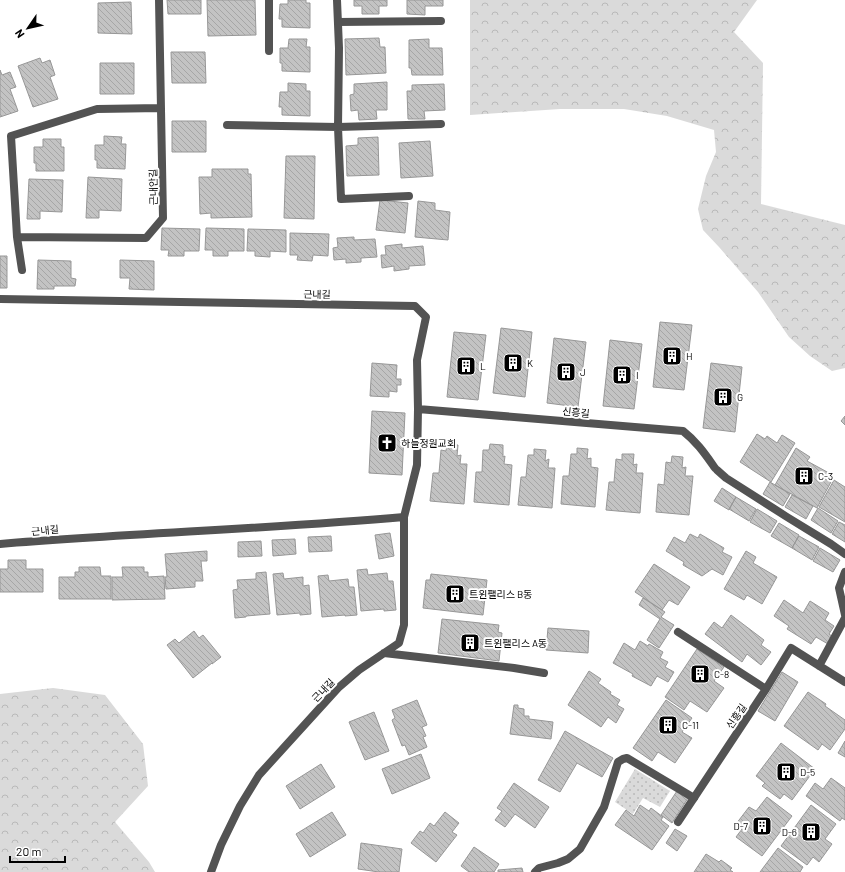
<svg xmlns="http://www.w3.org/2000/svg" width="845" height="872" font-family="Barlow,'Noto Sans KR',sans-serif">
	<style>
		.forest { fill: url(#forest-crowns) }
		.garden { fill: url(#garden-dots) }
		.building { fill: url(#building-back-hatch); stroke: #979797 }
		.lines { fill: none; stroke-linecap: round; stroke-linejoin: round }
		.lane { stroke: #535353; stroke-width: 8 }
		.street { stroke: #535353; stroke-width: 8 }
		.labels { text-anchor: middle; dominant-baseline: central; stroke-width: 4; stroke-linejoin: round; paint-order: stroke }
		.street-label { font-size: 10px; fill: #000; stroke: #fff }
		.poi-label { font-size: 10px; fill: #000; stroke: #fff; text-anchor: start }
	</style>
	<defs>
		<pattern id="forest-crowns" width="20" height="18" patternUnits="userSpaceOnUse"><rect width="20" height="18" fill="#dadada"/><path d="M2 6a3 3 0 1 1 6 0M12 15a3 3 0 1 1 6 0" fill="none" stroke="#b9b9b9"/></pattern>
		<pattern id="garden-dots" width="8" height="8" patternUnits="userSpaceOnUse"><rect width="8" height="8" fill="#dadada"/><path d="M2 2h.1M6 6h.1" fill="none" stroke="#b9b9b9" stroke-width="1.8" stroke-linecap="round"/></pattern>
		<pattern id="building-back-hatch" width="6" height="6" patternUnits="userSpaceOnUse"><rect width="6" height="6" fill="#c3c3c3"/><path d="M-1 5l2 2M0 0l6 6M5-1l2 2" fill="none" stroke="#a6a6a6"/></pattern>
	</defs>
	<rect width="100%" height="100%" fill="#fff"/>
	<!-- forest -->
	<path class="forest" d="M470,0H757L734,32L763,63L761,204L845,225V368L832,371L810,356L789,337L758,292L719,247L703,230L698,209L706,176L716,152L714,130L667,116L624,109H560L470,115Z
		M53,688L105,695L143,744L148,786L115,822L149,862L155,872H0V694Z"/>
	<!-- garden -->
	<path class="garden" d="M635,769L670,791L660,807L643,798L633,814L615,802Z"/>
	<!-- building -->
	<path class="building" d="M167,0H201V14H168Z
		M207,0H255L256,35L208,36Z
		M288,0H306V3H310V28L282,27V19H279L280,4H288Z
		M354,0H387V6H379V14H362V6H354Z
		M407,0H443V6H425V15L407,14Z
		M131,2L132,34L98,33V3Z
		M379,38L380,47H385L386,73L346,75L345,39Z
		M289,39H307L306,47H310V72L282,71V63H280V48H288Z
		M429,39V48H442L443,75H412L411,68H409V40Z
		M171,52H205L206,83H172Z
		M40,58L42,63L50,60L55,75L50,77L58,99L33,107L18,66Z
		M100,63H134V94H100Z
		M0,70L2,75L10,72L16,87L10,89L18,111L0,117Z
		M387,82V110H376L377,119L359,120L358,110L351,111L350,95L354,94V84Z
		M288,83L306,84V91H310V116L282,115V107H279L280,92H288Z
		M444,84L445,110L424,111L425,119H408L407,91H412V85Z
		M172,121H206V152H172Z
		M104,136L122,137L121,144H126L125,169L97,168V160H95V145H104Z
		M378,137L379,175L347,176L346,146L358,145V138Z
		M43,139H61V147H64V171H36V163H34V147H43Z
		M430,141L433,176L401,178L399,143Z
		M286,156H315L314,219L284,218Z
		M212,169H248V174H251L252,217L211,218V213L200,214L199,177H212Z
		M88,177L122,179L121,211L99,210V218H86Z
		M29,179L63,180L62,212L40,211V219H27Z
		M380,200L408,203L405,233L376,230Z
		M418,201L435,203V210L450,212L448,240L415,237Z
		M162,228L200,229L199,251H184V256H168L169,250H161Z
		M206,228L244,229V251H228V256H213V250H205Z
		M248,229L286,230V252L270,251V257L255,256V251H247Z
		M290,233L329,234L328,256L313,255L312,261L297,260L298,255H290Z
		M354,237V240L375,239L377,257L361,258V262L346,263V259L334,260L333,248L338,247L337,238Z
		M402,244V248L423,246L425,265L409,266V269L394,271V266L382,268L381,255H386L385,246Z
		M0,256H7V288H0Z
		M38,260L71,261V278L76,279L75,286H54V289H37Z
		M120,260L154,261V290L129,289L130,278H120Z
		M660,322L692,325L684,390L653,387Z
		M501,328L532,332L525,397L493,393Z
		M454,332L486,335L478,400L447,397Z
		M554,338L586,342L578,407L547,403Z
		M610,340L642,344L634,409L603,406Z
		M372,363L397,365L396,379H401V385H397V392L389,391V397L370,396Z
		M711,363L742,367L735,432L703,428Z
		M372,411L405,413L402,475L369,473Z
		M845,416V425L841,421Z
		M757,434L765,439L767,436L777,443L782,435L795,443L771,482L740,462Z
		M447,444L458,445L457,456L461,455L460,464H467L464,504L430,501L433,473H439L441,450L446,451Z
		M490,444L503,445V457L505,456L504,464L512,465L509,505L474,502L476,472H482L483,450H489Z
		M577,448L588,449L587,459L591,458V467L598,468L595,507L561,504L563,476H569L571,454H577Z
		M796,448L810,457L807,461L829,473L825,479L831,482L817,508L775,485Z
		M534,449L546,450L545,461L549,459L548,468H555L552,508L518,505L521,477H526L528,455H534Z
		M622,454H634L633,465L637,464L636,473H643L640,513L606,510L609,482H614L616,459L622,460Z
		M672,456L683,457L682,468L686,467L685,476H693L689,515L656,512L658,484L664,485L666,462L671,463Z
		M834,480L845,487V522L819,507Z
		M770,482L790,494L783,506L763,494Z
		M722,488L736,497L729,510L714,501Z
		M792,495L813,506L806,519L785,507Z
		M736,497L756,509L749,521L729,509Z
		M818,508L838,521L831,533L811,520Z
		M757,509L777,521L770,533L750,522Z
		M839,522L845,525V542L832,534Z
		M779,523L799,535L792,548L771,536Z
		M390,533L394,556L379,559L375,535Z
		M690,534L698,538L700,534L724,548L722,552L732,557L723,575L712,569L702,576L683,565L684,562L666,551L674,537L685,543Z
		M331,536L332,551L309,552L308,537Z
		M799,536L819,547L812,560L792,548Z
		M295,539L296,554L273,556L272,540Z
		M261,541L262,556L238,557V542Z
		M820,548L840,560L833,572L813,561Z
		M207,551V561H201L203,581H195V587L166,589L165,577H167L165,554Z
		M746,551L756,557L753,563L777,577L762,604L747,595L744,600L724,589Z
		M8,560H26V569H43V592H0V569H8Z
		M654,564L690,587L678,605L669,600L662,610L635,592Z
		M79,567H100L101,576H111V599H59V577H75V572H79Z
		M122,567H144V572H148V577L164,576L165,599L112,600V577H123Z
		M367,569L368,575L387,573L388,581H393L396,610L384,611V609L361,611L357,570Z
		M266,572L270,614L246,616V617L235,618L233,590L238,589L237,580L256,579V573Z
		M283,573L284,579L303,577V586L309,585L311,614L300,615V613L277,615L273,574Z
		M431,574L487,580L483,615L423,608L426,580H430Z
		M328,575L329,581L348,579L349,587H354L357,615L345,616V615L322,617L318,576Z
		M643,598L665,612L661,617L674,625L659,648L647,640L660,619L639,605Z
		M784,600L803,613L810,601L829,613L825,620L834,626L829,634L833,637L828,644L816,637L811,644L787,629L789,626L774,616Z
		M731,615L764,640L761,645L771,652L761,665L747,654L742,662L705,634L714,622L722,628Z
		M442,619L499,625L498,632L502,633L499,661L438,653Z
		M548,628L589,631L588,653L546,650Z
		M194,631L199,638L203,635L221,657L212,664V663L193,678L167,645L175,639L179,643Z
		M640,641L648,646L649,644L663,652L660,658L668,662L665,667L674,672L668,682L657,676L651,686L632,676L633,674L613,663L624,643L635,650Z
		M697,649L724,667L714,681L724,688L707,712L690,701L684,710L665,697Z
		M589,671L601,679L598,683L611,692L610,694L620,700L617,705L624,709L616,723L608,717L601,727L568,705Z
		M782,672L798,682L775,721L758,711Z
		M808,692L826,704L825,706L845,720V729L830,750L822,744L818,750L784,726Z
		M417,700L427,725L422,727L426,736L423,737L427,747L409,755L405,745L402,746L392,720L395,718L392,710Z
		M666,700L692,718L682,732L692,738L675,763L658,752L652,761L633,748Z
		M514,705H518V708L524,709V716H529V719L553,722L551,739L510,734Z
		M374,712L389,751L365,760L349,722Z
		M565,731L613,758L602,777L577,763L560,792L538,780Z
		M845,741V757L838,753Z
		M781,743L815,769L792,800L784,794L780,799L762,786L765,783L756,776Z
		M421,754L430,778L392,794L382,769Z
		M321,764L335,787L300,809L286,786Z
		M831,778L845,788V820L842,818L840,821L806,796L815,783L823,789Z
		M514,783L549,807L535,828L515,814L505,827L495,820L502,811L497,808Z
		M677,791L688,798L672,823L661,815Z
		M767,797L792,816L762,856L736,837L742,829L736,824L749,807L756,811Z
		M640,805L649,811L651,808L663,817L661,820L669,826L652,850L615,825L626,810L634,816Z
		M811,805L836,824L825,839L832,844L819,862L813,857L807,865L781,846Z
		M332,812L346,835L310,857L296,834Z
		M445,812L459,823L452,832L457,835L436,862L411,843L420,831L423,833L430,823L434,826Z
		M675,829L687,836L677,851L666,843Z
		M361,843L402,849L399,872H379L358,869Z
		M474,847L499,864L494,872H469L461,866Z
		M778,848L803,867L800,872H760Z
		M706,854L719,862L721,860L732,868L730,870L733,872H694Z
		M522,868L523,872H498V870Z"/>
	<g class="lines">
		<!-- lane -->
		<path class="lane" d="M535,872L539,868L558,863L568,859L580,849L604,807L618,762L623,759L627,758L694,798"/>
		<!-- street -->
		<path class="street" d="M269,0V51
			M337,0L339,48L338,127L341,199L409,196
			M338,22L441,21
			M227,125L338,127L441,124
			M17,237L146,238L163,218L159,0
			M22,270L17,237L11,136L97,109L161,108
			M0,299L415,306L426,317L417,360L418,409L417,465L404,517V625L399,643L359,670L338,688L259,775L240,806L221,845L211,872
			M418,409L683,431C697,442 705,454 715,468
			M717,470L726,478L787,517L831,544L845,554
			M0,544C134,533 269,529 404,517
			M845,572L839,588L845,615
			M678,632L766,689
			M384,653L514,668L544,673
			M819,666L845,618
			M678,822L766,689L791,648L845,682"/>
	</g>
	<!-- icons -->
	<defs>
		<symbol id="building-square" viewBox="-11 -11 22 22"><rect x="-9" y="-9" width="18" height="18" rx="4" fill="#000" stroke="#fff"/><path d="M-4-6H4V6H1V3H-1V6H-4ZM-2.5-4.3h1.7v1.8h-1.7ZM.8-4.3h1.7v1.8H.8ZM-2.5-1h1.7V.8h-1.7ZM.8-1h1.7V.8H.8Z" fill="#fff"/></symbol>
		<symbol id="church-square" viewBox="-11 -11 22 22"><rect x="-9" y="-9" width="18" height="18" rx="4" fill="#000" stroke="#fff"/><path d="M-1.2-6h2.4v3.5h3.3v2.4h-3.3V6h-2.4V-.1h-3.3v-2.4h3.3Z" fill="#fff"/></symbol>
	</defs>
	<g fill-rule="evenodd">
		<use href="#building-square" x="661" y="345" width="22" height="22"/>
		<use href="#building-square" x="502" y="352" width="22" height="22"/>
		<use href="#building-square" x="455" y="355" width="22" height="22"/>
		<use href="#building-square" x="555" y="361" width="22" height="22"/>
		<use href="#building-square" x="611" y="364" width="22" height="22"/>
		<use href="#building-square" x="712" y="386" width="22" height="22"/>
		<use href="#church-square" x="376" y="432" width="22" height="22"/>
		<use href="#building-square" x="793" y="465" width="22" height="22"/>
		<use href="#building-square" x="444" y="583" width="22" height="22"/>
		<use href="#building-square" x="459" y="632" width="22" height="22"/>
		<use href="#building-square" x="689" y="663" width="22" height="22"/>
		<use href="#building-square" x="657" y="714" width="22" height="22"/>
		<use href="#building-square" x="775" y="761" width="22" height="22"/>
		<use href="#building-square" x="751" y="815" width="22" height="22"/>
		<use href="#building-square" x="800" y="821" width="22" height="22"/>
	</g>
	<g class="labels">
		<!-- street labels -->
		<g class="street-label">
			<text transform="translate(153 187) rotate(-91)">근내안길</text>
			<text transform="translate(317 294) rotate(1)">근내길</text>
			<text transform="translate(576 412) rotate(5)">신흥길</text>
			<text transform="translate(45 530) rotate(-5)">근내길</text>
			<text transform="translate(323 690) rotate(-46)">근내길</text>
			<text transform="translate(736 716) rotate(-56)">신흥길</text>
		</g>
		<!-- poi labels -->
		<g class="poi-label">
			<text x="686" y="356">H</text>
			<text x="527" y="363">K</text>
			<text x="480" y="366">L</text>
			<text x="580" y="372">J</text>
			<text x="636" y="375">I</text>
			<text x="737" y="397">G</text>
			<text x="401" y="443">하늘정원교회</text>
			<text x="818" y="476">C-3</text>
			<text x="469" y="594">트윈팰리스 B동</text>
			<text x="484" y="643">트윈팰리스 A동</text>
			<text x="714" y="674">C-8</text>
			<text x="682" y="725">C-11</text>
			<text x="800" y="772">D-5</text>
			<text x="748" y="826" text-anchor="end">D-7</text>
			<text x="797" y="832" text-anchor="end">D-6</text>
		</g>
	</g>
	<!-- north arrow -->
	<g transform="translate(28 28) rotate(236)" stroke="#ffffff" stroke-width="3" paint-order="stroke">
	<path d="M0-3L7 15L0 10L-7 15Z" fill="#000000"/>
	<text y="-6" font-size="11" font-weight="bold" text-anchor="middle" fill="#000000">N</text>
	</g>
	<!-- scale -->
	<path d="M10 856v6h55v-6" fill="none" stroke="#000000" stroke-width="2"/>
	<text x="16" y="856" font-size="12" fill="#000000" stroke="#ffffff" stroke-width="3" paint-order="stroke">20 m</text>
</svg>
